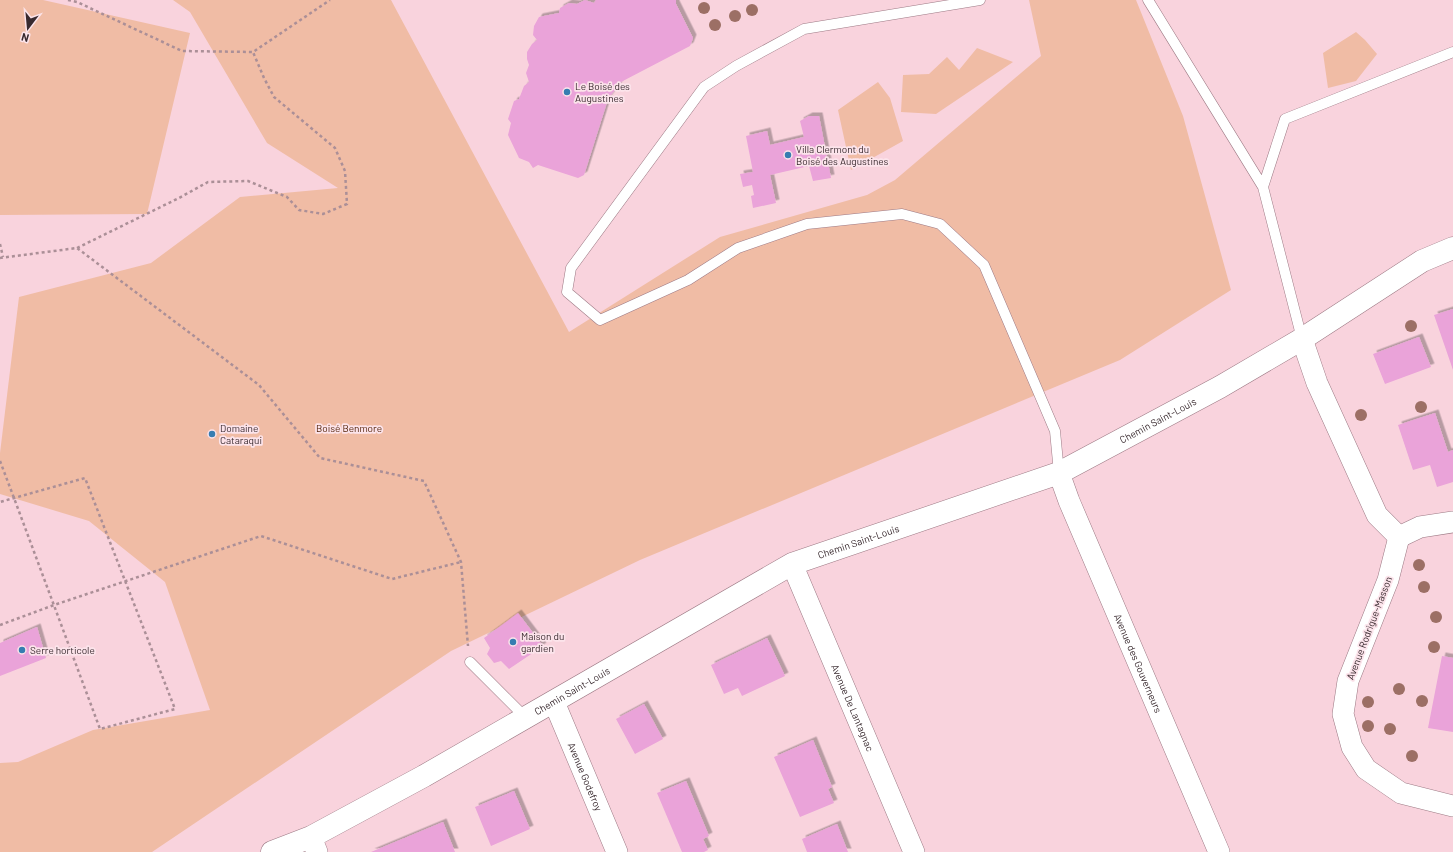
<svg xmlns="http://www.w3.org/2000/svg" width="1453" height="852" font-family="Barlow,sans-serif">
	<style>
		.green { fill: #f0bca5 }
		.building { fill: #eaa3d9; filter: url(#shadow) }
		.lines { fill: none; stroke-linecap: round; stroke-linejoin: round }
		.service-casing { stroke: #9d7a85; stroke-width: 11 }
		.minor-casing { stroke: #9d7a85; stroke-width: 22 }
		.tertiary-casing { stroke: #9d7a85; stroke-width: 23 }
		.path { stroke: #ab8f97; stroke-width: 2.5; stroke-dasharray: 3 3; stroke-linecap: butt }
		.service { stroke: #fff; stroke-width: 10 }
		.minor { stroke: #fff; stroke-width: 21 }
		.tertiary { stroke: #fff; stroke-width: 22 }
		.tree { fill: #9c6f65 }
		.poi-dot { fill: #367db1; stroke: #fce4eb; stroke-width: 1.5 }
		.labels { text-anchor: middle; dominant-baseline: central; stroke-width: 3.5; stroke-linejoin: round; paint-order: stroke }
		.poi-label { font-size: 10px; fill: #392a2f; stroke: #fce4eb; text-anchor: start }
		.street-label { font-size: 10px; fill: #392a2f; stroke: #fce4eb }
		.park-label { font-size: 10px; fill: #4f1e03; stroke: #fce4eb }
	</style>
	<defs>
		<filter id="shadow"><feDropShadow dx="3.5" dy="-3.5" stdDeviation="0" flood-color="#0004"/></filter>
	</defs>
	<rect width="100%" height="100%" fill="#f9d3dd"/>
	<!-- green -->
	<path class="green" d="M0,0H43L190,33L147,214L0,215Z
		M173,0H391L569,332L720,237L867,195L895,180L1041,56L1029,0H1136L1183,116L1231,290L1120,360L640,560L451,651L152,852H0V763L18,762L93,730L210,710L165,582L89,521L0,494V453L19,297L151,263L240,197L338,188L267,143L190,12Z
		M1356,32L1365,40L1377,54L1356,81L1328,88L1323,53Z
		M977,48L1013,62L936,114L901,112L903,75L929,74L947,57L959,70Z
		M878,82L890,98L903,141L851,170L838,110Z"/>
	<!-- building -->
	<path class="building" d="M585,0L594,3L596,0H676V4L693,38L690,46L621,82L608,99L584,175L578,178L538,165L533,168L529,162L519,158L508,135L511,123L508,119L514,101L519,99L524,86L529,82L526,73L529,65L527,59V52L532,44L537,40L533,35L534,26L539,17L559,13L560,8L569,3L577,4Z
		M809,116H819L831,178L813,181L809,166L770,175L776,203L753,208L751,196L754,195L752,185L743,187L740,174L753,172L746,136L767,131L770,145L804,137L800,121Z
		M1453,309V370L1434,315Z
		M1419,337L1431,367L1385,384L1373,354Z
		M1435,413L1448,452L1453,450V482L1437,487L1430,465L1413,470L1398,425Z
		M518,613L543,646L509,669L501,661L494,663L487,654L490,648L484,638Z
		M37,627L46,658L0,676V643Z
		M767,638L785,676L742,696L738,688L724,694L711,665Z
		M1442,656L1453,658V732L1428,728Z
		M644,704L663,739L635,754L616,719Z
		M813,740L832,787L828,789L834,803L800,817L774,757Z
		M686,781L709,836L703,839L708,850L704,852H682L657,793Z
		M514,791L530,829L491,846L475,807Z
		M443,822L455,852H371Z
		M837,824L848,852H807L802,839Z"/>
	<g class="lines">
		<defs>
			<path id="service" d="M980,0L804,29L736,66L704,87L571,268L567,292L600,320L688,280L738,248L807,224L902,214L940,224L984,265L1055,431L1059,473
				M1148,0L1263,187L1302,339
				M1263,187L1285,119L1453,52
				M470,662L525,717"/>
			<g id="minor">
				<path d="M1302,339L1317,383L1377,515L1399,537"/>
				<path id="s1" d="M1059,473L1069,501L1219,852"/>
				<path d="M1399,537L1388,580L1348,681L1343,714L1352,747L1366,769L1401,793L1453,806"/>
				<path d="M1399,537L1420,527L1453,522"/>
				<path id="s2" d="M792,564L914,852"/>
				<path id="s3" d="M554,702L617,852"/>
				<path d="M311,837L317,852"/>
			</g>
			<g id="tertiary">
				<path id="s4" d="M272,852L311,837L424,776L792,564L1059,473L1220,387L1302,339L1422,261L1453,248"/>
			</g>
		</defs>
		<!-- service casing -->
		<use href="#service" class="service-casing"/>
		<!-- minor casing -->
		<use href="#minor" class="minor-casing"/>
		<!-- tertiary casing -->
		<use href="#tertiary" class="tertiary-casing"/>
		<!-- path -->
		<path class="path" d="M68,0L77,2L182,51L253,52L330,0
			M0,244L3,257
			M77,248L179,198L208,182L248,181L287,197L299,210L323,214L347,204L345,171L335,148L274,97L264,78L253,52
			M0,258L77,248L259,385L320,458L424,481L461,562L468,646
			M0,461L14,498L100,729L175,709L85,478L0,502
			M0,625L54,605L261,536L392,579L461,562"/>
		<!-- service -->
		<use href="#service" class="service"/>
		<!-- minor -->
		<use href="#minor" class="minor"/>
		<!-- tertiary -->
		<use href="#tertiary" class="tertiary"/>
	</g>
	<!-- trees -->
	<g class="tree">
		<circle cx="704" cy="8" r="6"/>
		<circle cx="752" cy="10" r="6"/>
		<circle cx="735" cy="16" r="6"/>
		<circle cx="715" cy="25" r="6"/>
		<circle cx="1411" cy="326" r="6"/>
		<circle cx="1421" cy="407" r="6"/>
		<circle cx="1361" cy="415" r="6"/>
		<circle cx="1419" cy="565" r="6"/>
		<circle cx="1424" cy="587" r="6"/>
		<circle cx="1436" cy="617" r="6"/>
		<circle cx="1434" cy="647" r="6"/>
		<circle cx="1399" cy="689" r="6"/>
		<circle cx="1422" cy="701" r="6"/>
		<circle cx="1368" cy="702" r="6"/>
		<circle cx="1368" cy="726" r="6"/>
		<circle cx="1390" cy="729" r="6"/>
		<circle cx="1412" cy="756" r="6"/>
	</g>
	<!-- markers -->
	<g class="poi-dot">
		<circle cx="567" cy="92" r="4"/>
		<circle cx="788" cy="155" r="4"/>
		<circle cx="212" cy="434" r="4"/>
		<circle cx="513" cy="642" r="4"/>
		<circle cx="22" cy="650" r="4"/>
	</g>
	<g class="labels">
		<!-- poi labels -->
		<g class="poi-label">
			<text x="575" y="86">Le Boisé des<tspan x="575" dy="12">Augustines</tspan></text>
			<text x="796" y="149">Villa Clermont du<tspan x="796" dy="12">Boisé des Augustines</tspan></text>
			<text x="220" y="428">Domaine<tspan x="220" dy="12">Cataraqui</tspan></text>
			<text x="521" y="636">Maison du<tspan x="521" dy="12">gardien</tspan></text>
			<text x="30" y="650">Serre horticole</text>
		</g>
		<!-- street labels -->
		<g class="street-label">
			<text stroke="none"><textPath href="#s4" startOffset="989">Chemin Saint-Louis</textPath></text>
			<text stroke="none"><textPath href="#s4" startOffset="665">Chemin Saint-Louis</textPath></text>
			<text transform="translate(1369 628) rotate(-69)">Avenue Rodrigue-Masson</text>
			<text stroke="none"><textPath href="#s1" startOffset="206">Avenue des Gouverneurs</textPath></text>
			<text stroke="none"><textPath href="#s4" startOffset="341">Chemin Saint-Louis</textPath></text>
			<text stroke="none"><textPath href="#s2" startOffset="156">Avenue De Lantagnac</textPath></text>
			<text stroke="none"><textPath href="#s3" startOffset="81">Avenue Godefroy</textPath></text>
		</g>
		<!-- park labels -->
		<g class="park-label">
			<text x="349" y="428">Boisé Benmore</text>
		</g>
	</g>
	<!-- north arrow -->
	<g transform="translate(28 28) rotate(196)" stroke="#fce4eb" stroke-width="3" paint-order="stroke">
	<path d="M0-3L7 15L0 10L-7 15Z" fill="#392a2f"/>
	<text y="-6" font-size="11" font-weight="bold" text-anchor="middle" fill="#392a2f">N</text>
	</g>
</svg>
